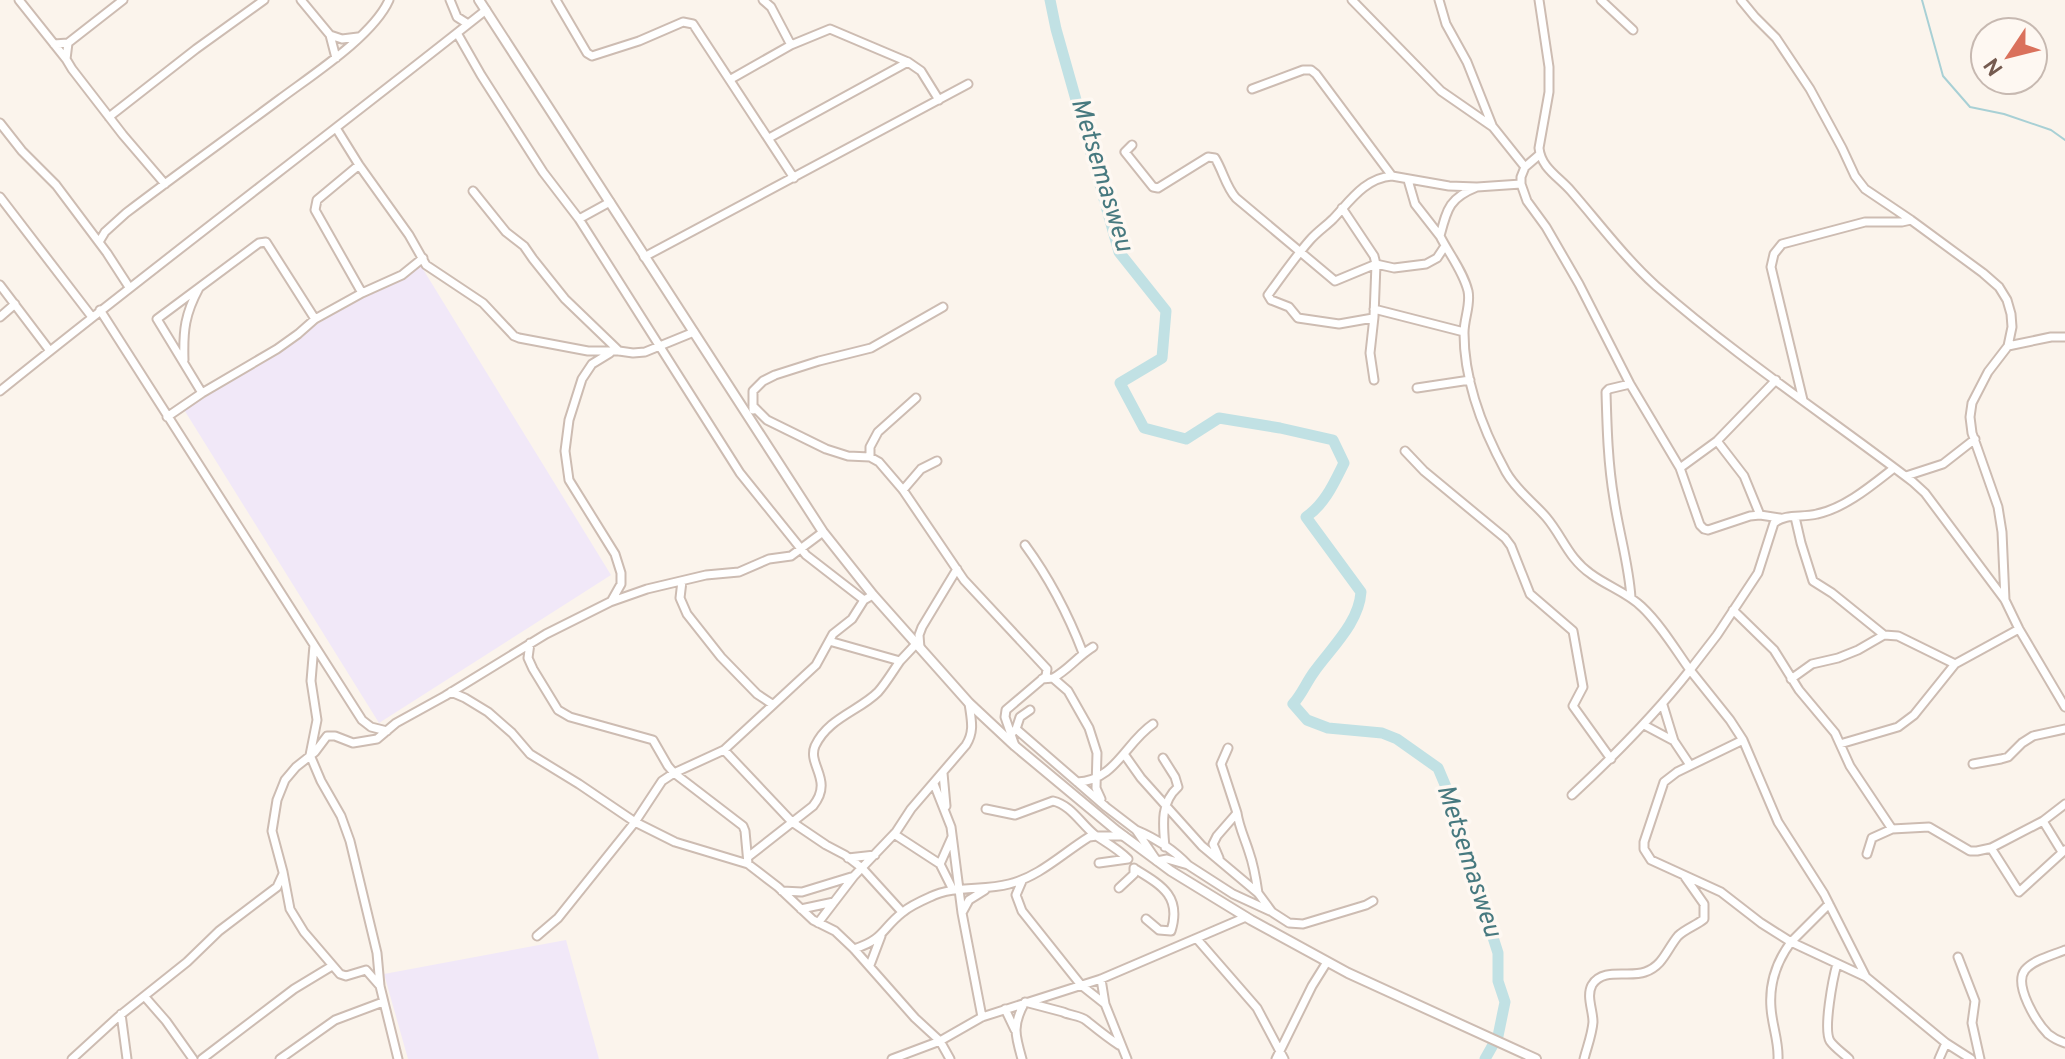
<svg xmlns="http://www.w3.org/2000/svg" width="2065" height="1059" font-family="Overpass,sans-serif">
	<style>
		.education { fill: #f1e8f8 }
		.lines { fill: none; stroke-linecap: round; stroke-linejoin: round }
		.stream { stroke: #a8d0d5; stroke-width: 2 }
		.river { stroke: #c1e1e4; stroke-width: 11 }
		.minor-casing { stroke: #cdbcb2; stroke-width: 11 }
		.tertiary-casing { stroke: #cdbcb2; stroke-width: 12 }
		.minor { stroke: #fff; stroke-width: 7 }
		.tertiary { stroke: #fff; stroke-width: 8 }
		.labels { text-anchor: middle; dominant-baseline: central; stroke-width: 7; stroke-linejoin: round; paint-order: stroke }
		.water-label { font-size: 26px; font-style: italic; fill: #47797f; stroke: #fef8f2 }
	</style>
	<rect width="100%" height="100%" fill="#fbf4ec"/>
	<!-- education -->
	<path class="education" d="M418,261L611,575L379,723L183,408Z
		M566,940L599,1059H408L384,974Z"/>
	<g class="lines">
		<!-- stream -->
		<path class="stream" d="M1922,0L1943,76L1970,107L2004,114L2051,130L2065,140"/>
		<!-- river -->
		<path class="river" d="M1050,0L1056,29L1119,252L1166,311L1162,358L1120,383L1144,428L1186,439L1219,418L1280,428L1333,440L1344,463C1334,483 1325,504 1306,517L1361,592C1359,623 1331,648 1314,672C1306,683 1302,694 1293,704L1307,720L1328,728L1382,733L1397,739L1438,768L1449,794L1460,848L1483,906L1498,953V981L1505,1002L1498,1036L1485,1059"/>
		<defs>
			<path id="minor" d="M19,0L66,59
				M301,0L330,35L342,39L358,37
				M450,0L457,17L468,24
				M556,0L587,53L592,56L639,41L683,22L693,24L794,178
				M763,0L771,7L791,45
				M1352,0L1441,91L1493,127L1525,167L1539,155
				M1439,0L1446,24L1467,62L1492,125
				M1539,0L1549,67V92L1539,148C1541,168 1559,177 1571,191C1599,223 1624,257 1656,286C1737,357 1828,417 1913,482L1925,493L2005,600L2019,629L2065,707
				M1601,0L1633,30
				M1741,0L1755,17L1776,38L1810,89L1842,148L1855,176L1865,189L1911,220L1983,273L1999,287L2007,300L2011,314L2012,327L2008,346L1988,372L1972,403L1970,417L1972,433L1998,507L2002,532L2005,600
				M457,33L481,75L543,172L579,219L740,473L806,555L864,600L873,595
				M330,35L336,58
				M68,43L66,59L72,69L123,135L165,184
				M54,44L68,43L123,0
				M731,79L791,45L830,29L908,62L921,71L939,100
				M1252,89L1303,70H1311L1316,74L1392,176
				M109,117L196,49L264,0
				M0,123L22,151L56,185L107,253L129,287
				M336,128L359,165L409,235L426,265L483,303L514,336L519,338L588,351H619L633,353L645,352L694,332
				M769,138L908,62
				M1132,145L1125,152L1153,187L1158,188L1208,157L1215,158C1223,171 1226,187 1236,198L1335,281L1376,264L1394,268L1426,264L1437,258L1445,246
				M359,165L317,200L315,210L362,293
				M1525,167L1521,177V184L1527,201L1546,227L1579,284L1630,384L1680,468L1700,525L1704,529L1708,530L1750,516L1760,515L1780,518
				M1408,180L1415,204L1440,236
				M1477,187C1449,198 1447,209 1440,236C1449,254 1463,271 1468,291C1471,305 1464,318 1464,333C1464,381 1483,430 1506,472C1516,490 1533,502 1546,517C1563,537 1568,558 1591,574C1607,586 1628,593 1642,607C1661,625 1675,649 1690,670C1654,716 1614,756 1572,795
				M473,191L506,232L524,246L533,259L565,299L619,351
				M0,197L92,317
				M1342,208L1374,256L1376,264L1374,316L1373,318L1339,324L1298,318L1289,307L1271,300L1268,295C1282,276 1295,257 1310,240C1317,232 1326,226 1333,219C1350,201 1365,178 1392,176L1449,186L1477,187L1521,184
				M579,219L610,202
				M99,242L105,232L126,213C177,174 229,137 280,99C312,75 373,36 389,0
				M644,257L968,84
				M0,285L50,351
				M1374,309L1464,332
				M100,310L362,720L371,727L387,731
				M0,317L15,304
				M1374,317L1370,353L1374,380
				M2008,346L2051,337H2065
				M610,353L592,364L582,379L569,420L565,451L569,480L615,554L621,573V584L612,600
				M184,360C183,330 185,314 199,288
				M1630,384L1609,389L1606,392C1607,428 1608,464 1614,499C1619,533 1629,565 1631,598
				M1417,388L1470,380
				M0,391C160,262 325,138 486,10
				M202,393L157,319L259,243L266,242L315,319
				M1803,400L1771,267L1774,254L1782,244L1865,222H1902L1911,220
				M753,406L767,420L826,449L848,456L870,457L879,462L903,490L964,580L1047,669L1046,676L1006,710L1005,717L1015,746
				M753,410V391L763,381L775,375L819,361L871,348L943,307
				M167,417L202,393L277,349L298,334L315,319L362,293L402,275L423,258
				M1717,441L1744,476L1760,515
				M1405,451L1424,471L1505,538L1511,546L1530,594L1573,631L1583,687L1573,706L1611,759
				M870,457V447L878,432L916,398
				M1680,468L1717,441L1776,380
				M1894,468C1871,486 1845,508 1817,514C1802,518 1786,513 1774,523L1758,573L1717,635L1690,670L1730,720L1743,740L1778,822L1824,894L1866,977L1946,1043L1971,1059
				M1906,476L1943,464L1975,439
				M903,490L921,469L937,461
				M1025,545C1050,579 1068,614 1083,653
				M682,581L680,598L687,614L721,657L757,694L772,704
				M1733,610L1774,650L1799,690L1835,733L1840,744
				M1884,635L1898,636L1955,664
				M829,641L900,661L916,644
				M530,643L528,658L533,669L558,710L570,717L653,740L668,766L674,773L743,826L745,831L748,864
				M314,645L311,681L317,720L310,755L321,781L341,816L350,841L377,953L380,986L398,1059
				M920,648L919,635L922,627L957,569
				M1053,678C1068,670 1078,656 1093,647
				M1042,679L1053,678L1068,691L1089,728L1097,753L1096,788L1101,799
				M1791,679L1812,664L1838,658L1858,650L1884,635L1832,593L1813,581L1801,543L1795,517
				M451,692L465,698L488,712L512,733L530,754L579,784L635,822L675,842L748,864L778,887L813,920L835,931L854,949L915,1018L940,1041L950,1059
				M1644,725L1674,741L1663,705
				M1016,729L1020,717L1030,710
				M1011,734L1016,729L1106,807L1136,830L1157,861L1167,859L1188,865C1174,850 1155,838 1136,830
				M1743,740L1677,772L1664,782L1644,842V849L1651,860L1721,892L1761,923L1791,942C1777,961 1769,984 1771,1008C1772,1025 1779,1042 1778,1059
				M1674,741L1690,765
				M724,750L792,822L826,845L845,855L862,868L902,912
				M1124,754L1141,778L1202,846L1258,893L1272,912L1289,923L1303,924L1366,905L1373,901
				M1163,758L1175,777L1178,787C1160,803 1163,825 1165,847
				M1973,764L2001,759L2008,757L2022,743L2033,736L2065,729
				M943,773L946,806
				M1077,782C1115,781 1125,743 1153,724
				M934,784L951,827L962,913L982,1017
				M986,809L1015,815L1053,801C1071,805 1081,824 1095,835C1107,843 1118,849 1128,859L1099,863
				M1237,813C1239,827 1245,839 1249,852C1254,866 1256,879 1258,893
				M2043,821L2065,804
				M1892,829L1850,766L1840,744L1898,727L1914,715L1955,664L2019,629
				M894,834L940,864L953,890
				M1991,848L2043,821L2062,852
				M1867,854L1872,838L1892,829L1929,827L1970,851H1977L1991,848L2019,892L2065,850
				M748,857L813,806C834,780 807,765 815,746C828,718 859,711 878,692C886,683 893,671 900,661
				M848,858L875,855
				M1219,858L1213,844L1217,836L1237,813L1221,764L1228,748
				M940,864L952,837
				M1188,865L1233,894L1270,911
				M1135,869C1161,885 1182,896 1171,931L1159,930L1146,919
				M1022,881L1016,895L1022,911L1065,965L1081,985L1105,1004L1127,1059
				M1119,888L1134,874V868
				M782,891L802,892L851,877
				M1829,904L1791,942L1866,977
				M801,909L834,902
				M963,911L969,900L985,890
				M818,923L854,876L896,832L911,809L966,745C975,731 971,719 969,703
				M537,936L558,918L635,822L662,781L674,773L724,750L816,665L833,634L852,619L864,600
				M1197,939L1257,1008L1284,1059
				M854,949C885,939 881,929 903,912C910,906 921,901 930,897C954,885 983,891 1009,884C1039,877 1063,853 1089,837L1097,836H1124
				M2065,950C2053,955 2033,960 2025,970C2013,985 2037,1023 2048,1034C2053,1038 2059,1041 2065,1043
				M1958,957L1975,1001L1972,1023L1980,1059
				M1837,964C1833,978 1823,1029 1830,1041C1835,1048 1843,1053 1849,1059
				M870,965L881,936
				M1101,979L1105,1004
				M380,986L366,970L346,976L340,974L304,932L290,909L283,872L272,831L277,800L285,780L296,767L315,752L327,736H335L353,743L377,739L396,723L445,696L546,634L610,602L647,589L706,575L739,572L769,559L791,556L823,532
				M145,997L166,1021L193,1059
				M1005,1009L1015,1030
				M121,1014L127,1059
				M72,1059L118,1017L187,962L219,931L277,887L283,874
				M202,1059L294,989L332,966
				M280,1059L335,1020L383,1002
				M892,1059L940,1041L982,1017L1101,979L1246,917
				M1022,1059C1015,1035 1012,1025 1025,1002L1063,1012C1071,1016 1080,1015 1087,1021C1097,1029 1108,1038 1119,1045
				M1276,1059L1312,986L1327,962
				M1584,1059C1587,1047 1592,1035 1593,1022C1593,1010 1586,996 1592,985C1603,967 1629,978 1645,972C1663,966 1667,949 1678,936C1685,929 1697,925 1704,919V904L1685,877
				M1939,1059L1946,1043"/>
			<path id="tertiary" d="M479,0L823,532L873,595L969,703L1015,746L1117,831L1171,871L1251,920L1348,973L1536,1059"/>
		</defs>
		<!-- minor casing -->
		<use href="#minor" class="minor-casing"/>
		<!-- tertiary casing -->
		<use href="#tertiary" class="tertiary-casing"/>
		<!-- minor -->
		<use href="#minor" class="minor"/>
		<!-- tertiary -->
		<use href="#tertiary" class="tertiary"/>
	</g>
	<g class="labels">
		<!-- water labels -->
		<g class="water-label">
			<text transform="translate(1101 175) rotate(73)">Metsemasweu</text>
			<text transform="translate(1468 861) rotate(72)">Metsemasweu</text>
		</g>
	</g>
	<!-- north arrow -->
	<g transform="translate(2009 56) rotate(235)"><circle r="38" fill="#fef8f2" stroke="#c7b9b1" stroke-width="2"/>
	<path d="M0-6L14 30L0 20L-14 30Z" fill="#da715c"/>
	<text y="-12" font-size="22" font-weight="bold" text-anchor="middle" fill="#755b50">N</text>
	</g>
</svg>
